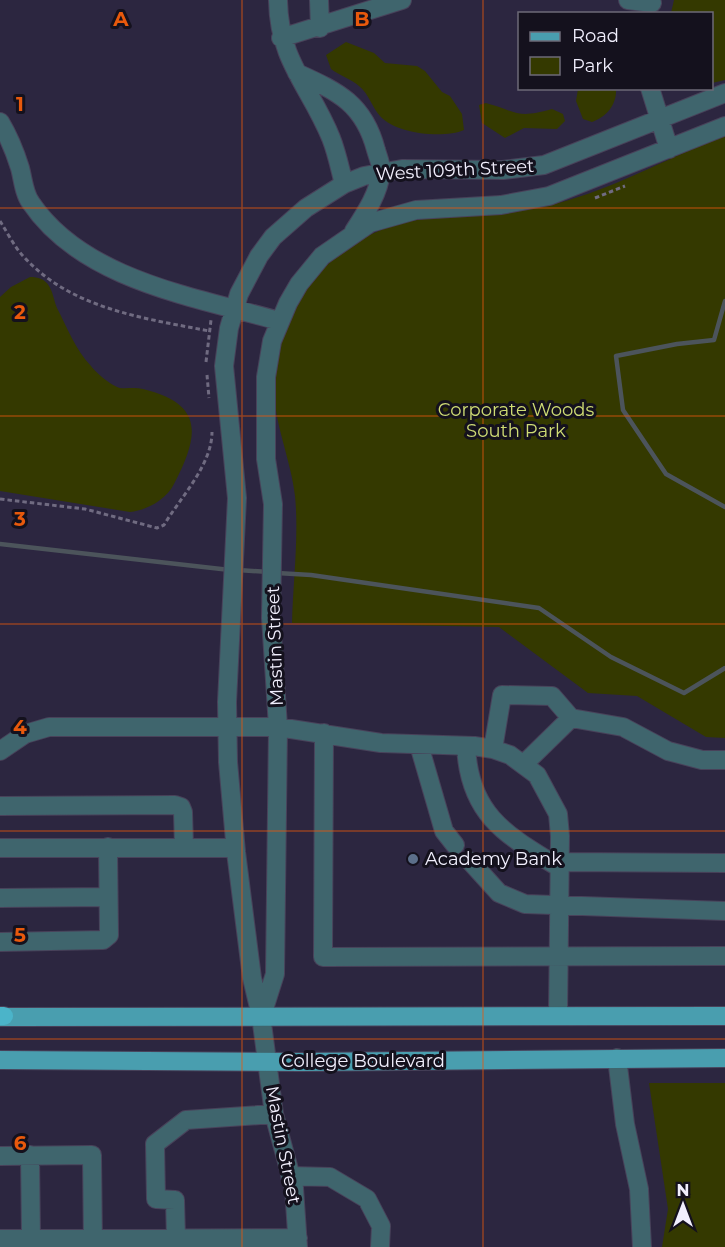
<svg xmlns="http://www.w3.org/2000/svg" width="725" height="1247" font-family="Montserrat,sans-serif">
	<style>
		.green { fill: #343900 }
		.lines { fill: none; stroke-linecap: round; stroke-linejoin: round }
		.stream { stroke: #4c545b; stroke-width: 4.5 }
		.minor-casing { stroke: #48425a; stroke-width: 20 }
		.major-casing { stroke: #48425a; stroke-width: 20 }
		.highway-casing { stroke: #48425a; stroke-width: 20 }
		.path { stroke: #706b81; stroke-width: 3; stroke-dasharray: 4.5 3; stroke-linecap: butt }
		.minor { stroke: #3f656d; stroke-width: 18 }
		.major { stroke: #499eaf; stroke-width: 18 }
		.highway { stroke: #4bb4c9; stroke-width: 18 }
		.grid { fill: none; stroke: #e8590c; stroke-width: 1.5; stroke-opacity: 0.55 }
		.service-dot { fill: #5c6f8a; stroke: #14111d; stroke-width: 2 }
		.labels { text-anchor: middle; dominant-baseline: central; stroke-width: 6; stroke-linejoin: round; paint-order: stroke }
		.street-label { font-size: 18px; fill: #f1effd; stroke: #14111d }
		.park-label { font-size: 18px; fill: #cfdc74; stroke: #14111d }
		.poi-label { font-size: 18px; fill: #f1effd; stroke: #14111d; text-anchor: start }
		.grid-label { font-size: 20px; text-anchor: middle; font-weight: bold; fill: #e8590c; stroke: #14111d; stroke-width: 6; stroke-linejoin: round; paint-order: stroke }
	</style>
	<rect width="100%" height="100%" fill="#2c2640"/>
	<!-- green -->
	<path class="green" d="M674,0H725V80L712,83V14L671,13Z
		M346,42L374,53L385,63L417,66L425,71L442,92L450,96L462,114L464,130C443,139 396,134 380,116C372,107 369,94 359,86C351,79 339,75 331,69L326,55Z
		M578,89H616C617,104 607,117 592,122L583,119L576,101Z
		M486,103C518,112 517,119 552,109L563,114L565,121L557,129L524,128L505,138L482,123L479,105Z
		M725,136V738L706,737L637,696L588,693L499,627L292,623C293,582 299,536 295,496C291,459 273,422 274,384C278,303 335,233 417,220C468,212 519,215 569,200C623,184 673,155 725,136Z
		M30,277C38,277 45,279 49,286C53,292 54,301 57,308C67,327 75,349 91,366C96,373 112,386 120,388C127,389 135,387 143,389C205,404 199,436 174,484C166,500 147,510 130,512L0,491V297L11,287Z
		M649,1083H725V1247H662L668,1209Z"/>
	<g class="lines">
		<!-- stream -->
		<path class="stream" d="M725,301L714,340L677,344L616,356L623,410L666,474L725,507
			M0,544L230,570
			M238,570L269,572
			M277,573L311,575L539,608L611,657L684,693L725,668"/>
		<defs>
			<path id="minor" d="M278,0C279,62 310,86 331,138C337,153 340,169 344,184
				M319,0L320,28
				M628,0L652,3
				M281,38L402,0
				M297,73C339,92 364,104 376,150C378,157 382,166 381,172C379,193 365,214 354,231
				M650,88L669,149
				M0,122C9,137 15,152 20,168C23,179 24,194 31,203C83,280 195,297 279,321
				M324,733L323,957L725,956
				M419,745L444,831L455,845
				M466,746C469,815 506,835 560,868
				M493,749L502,695L552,696L571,718
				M0,751L25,734L49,727H278L381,743L474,746L493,749L510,755L537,775L558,814L560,836L558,1016
				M524,764L571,718L623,727L668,751L702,760H725
				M0,806L175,805L181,807L183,812L184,847
				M0,848H235
				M470,861L499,893L525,904L725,911
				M560,862L725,863
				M0,898L108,897
				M0,942L103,940L109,935L108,847
				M262,1015L275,974L278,727L271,618L273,504L266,459V377L272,341L288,303L299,284L322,256L370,223L416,210L501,205L549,196L725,126
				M617,1058L625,1124L639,1189L642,1247
				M30,1155L31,1239
				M0,1156L92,1155L93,1247
				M290,1176L330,1177L367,1199L381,1226L380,1247
				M0,1239L298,1238
				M176,1239L175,1200L156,1199L155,1144L186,1120L274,1114
				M298,1247L294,1188L274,1114L261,1016L252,978L236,852L228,762L227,702L237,498L224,366L229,328L239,294L259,256L273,237L306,208L344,184L364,176L402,169L503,170L544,165L725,93"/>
			<path id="major" d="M0,1017L725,1016
				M0,1060L301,1062L725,1058"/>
			<path id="highway" d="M0,1016H4"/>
		</defs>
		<!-- minor casing -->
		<use href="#minor" class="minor-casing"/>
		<!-- major casing -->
		<use href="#major" class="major-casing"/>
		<!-- highway casing -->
		<use href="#highway" class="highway-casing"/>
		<!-- path -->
		<path class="path" d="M595,198L625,186
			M0,221C7,232 14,246 23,256C71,309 143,318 209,331
			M206,362L211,320
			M207,375L209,398
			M0,499L85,509L157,528L164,525C180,498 212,465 212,432"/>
		<!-- minor -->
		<use href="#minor" class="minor"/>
		<!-- major -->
		<use href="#major" class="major"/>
		<!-- highway -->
		<use href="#highway" class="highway"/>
	</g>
	<!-- grid -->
	<path class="grid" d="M242,0V1247M483,0V1247M0,208H725M0,416H725M0,624H725M0,831H725M0,1039H725"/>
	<!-- markers -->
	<circle class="service-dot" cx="413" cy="859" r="6"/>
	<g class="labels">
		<!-- street labels -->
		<g class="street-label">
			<text transform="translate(455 170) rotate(-3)">West 109th Street</text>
			<text transform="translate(275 646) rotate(-92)">Mastin Street</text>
			<text x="363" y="1061">College Boulevard</text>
			<text transform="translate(283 1145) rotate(79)">Mastin Street</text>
		</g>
		<!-- park labels -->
		<g class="park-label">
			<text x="516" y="410">Corporate Woods<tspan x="516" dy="21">South Park</tspan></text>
		</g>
		<!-- poi labels -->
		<g class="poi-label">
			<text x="425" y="859">Academy Bank</text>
		</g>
	</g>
	<g class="grid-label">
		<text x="121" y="26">A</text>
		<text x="362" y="26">B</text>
		<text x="20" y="111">1</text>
		<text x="20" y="319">2</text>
		<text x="20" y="526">3</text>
		<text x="20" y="734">4</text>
		<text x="20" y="942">5</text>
		<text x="20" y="1150">6</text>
	</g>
	<!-- legend -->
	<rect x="518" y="12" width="195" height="78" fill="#14111d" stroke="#6c6a77" stroke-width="1.5"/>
	<rect x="530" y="32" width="30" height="9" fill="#499eaf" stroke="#6c6a77" stroke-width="1.5"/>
	<text x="572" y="42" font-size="18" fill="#f1effd">Road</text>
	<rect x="530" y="57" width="30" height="18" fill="#343900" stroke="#6c6a77" stroke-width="1.5"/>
	<text x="572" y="72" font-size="18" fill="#f1effd">Park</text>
	<!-- north arrow -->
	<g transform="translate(683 1205)" stroke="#14111d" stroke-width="4.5" paint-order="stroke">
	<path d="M0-4.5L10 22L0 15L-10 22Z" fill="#f1effd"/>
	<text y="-9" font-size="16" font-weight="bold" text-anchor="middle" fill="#f1effd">N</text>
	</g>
</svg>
